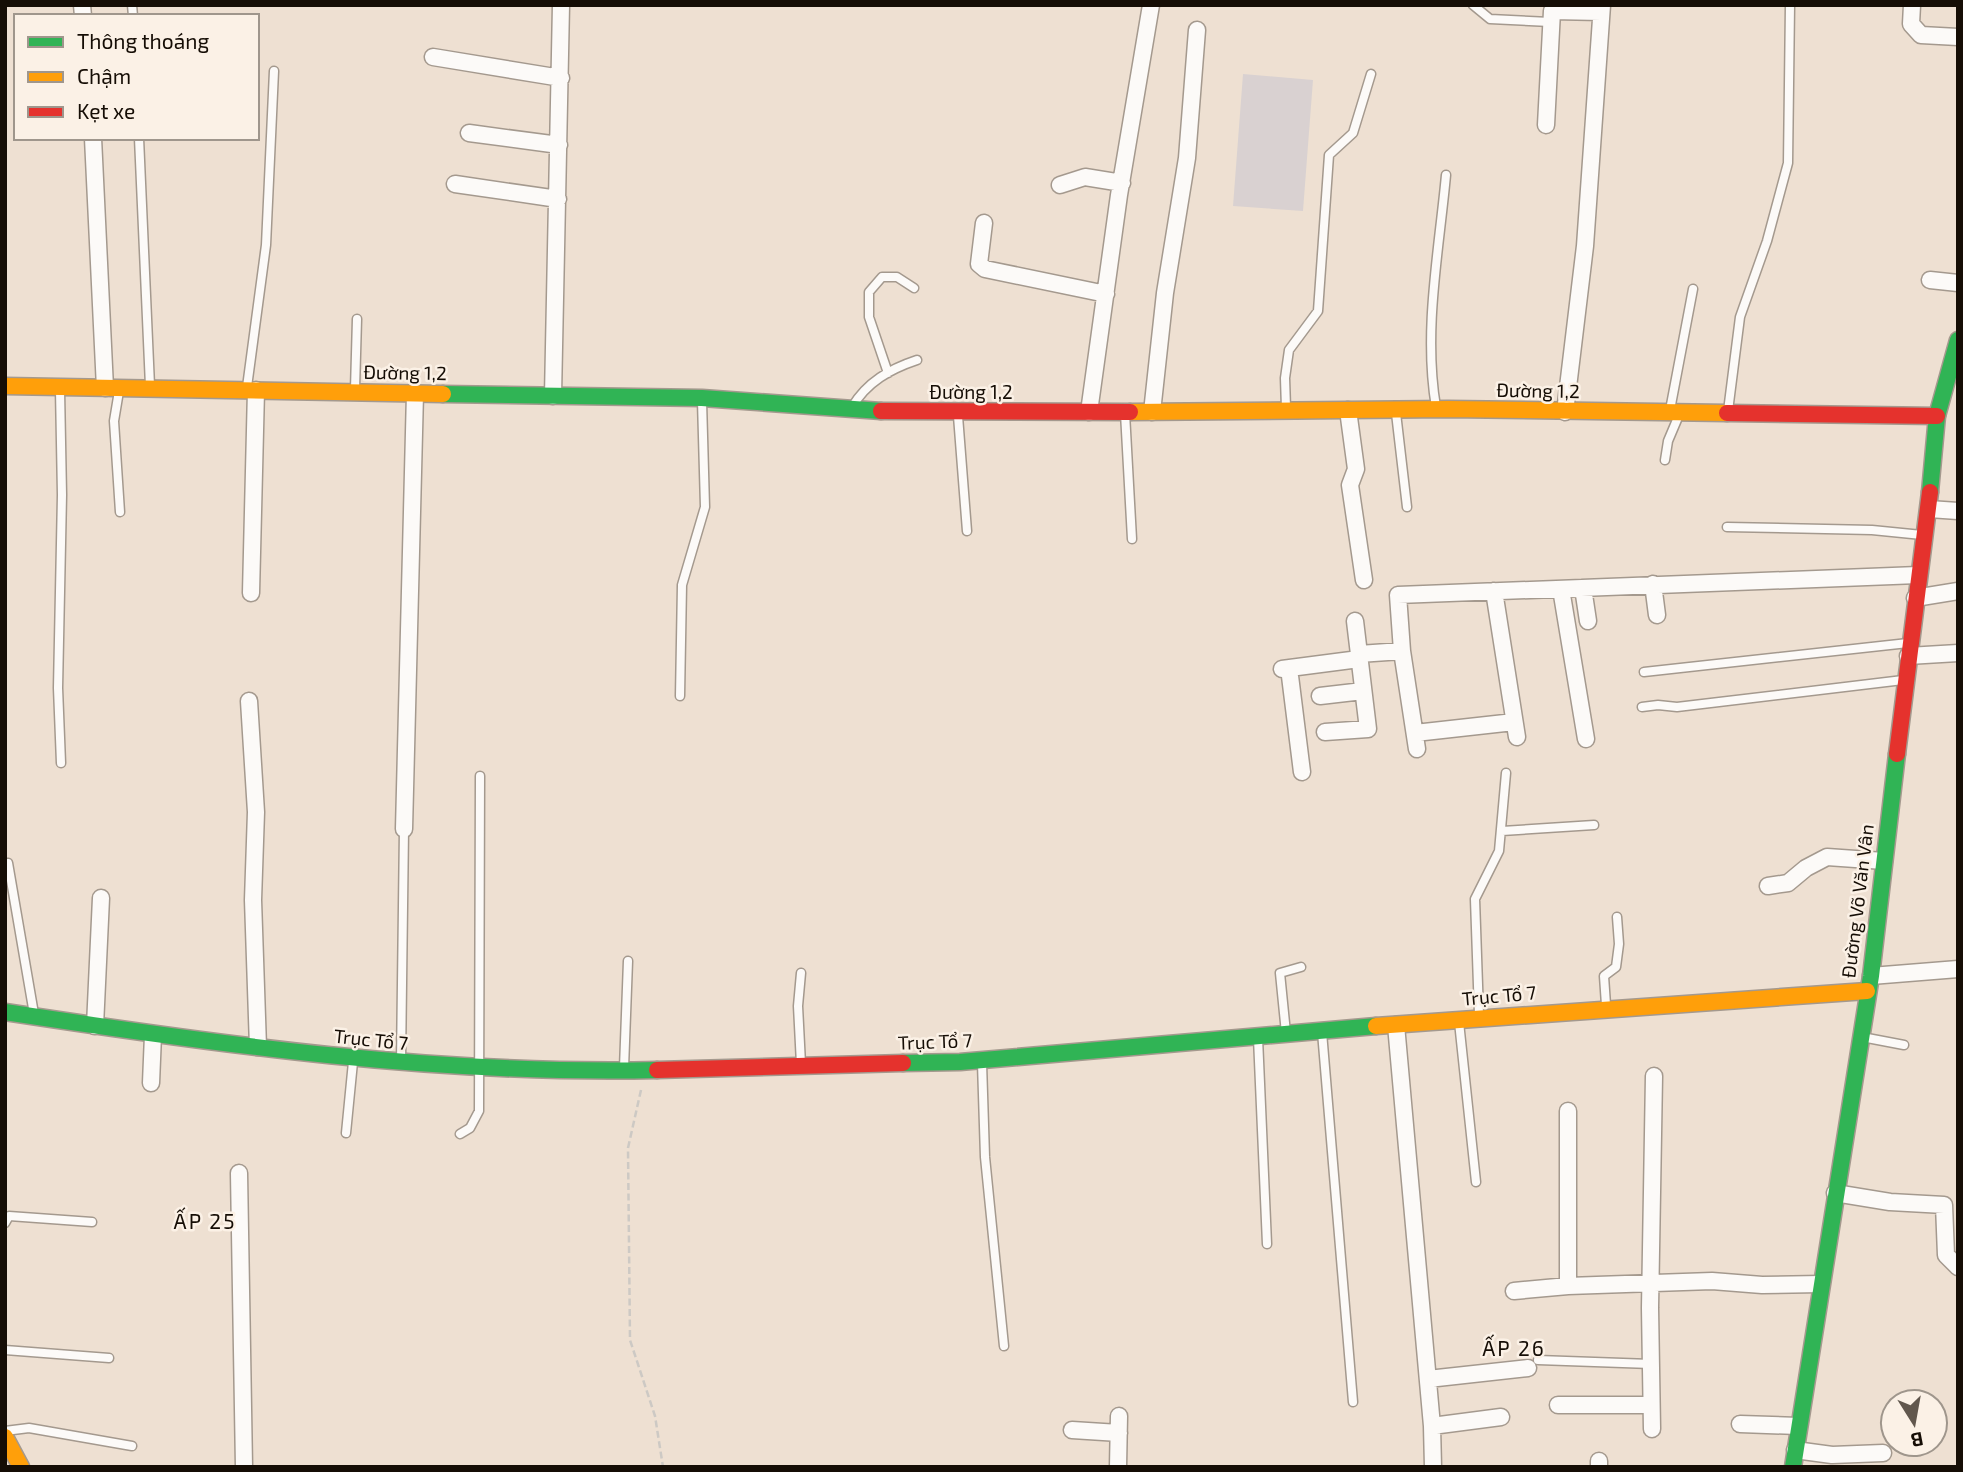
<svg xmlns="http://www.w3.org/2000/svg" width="1963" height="1472" font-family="'Exo 2',sans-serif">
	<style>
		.building { fill: #d9d1d1 }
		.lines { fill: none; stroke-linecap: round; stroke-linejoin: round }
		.lane-casing { stroke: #a4998e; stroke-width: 11 }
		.street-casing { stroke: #a4998e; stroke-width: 19 }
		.fast-casing { stroke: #a4998e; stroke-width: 19 }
		.slow-casing { stroke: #a4998e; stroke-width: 19 }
		.jam-casing { stroke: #a4998e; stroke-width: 19 }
		.path { stroke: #cdc9c4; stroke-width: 2.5; stroke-dasharray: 7 3.5; stroke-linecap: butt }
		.lane { stroke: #fcfaf8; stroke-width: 8 }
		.street { stroke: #fcfaf8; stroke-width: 16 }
		.fast { stroke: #30b455; stroke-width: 16 }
		.slow { stroke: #ff9f0a; stroke-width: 16 }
		.jam { stroke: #e5322d; stroke-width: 16 }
		.labels { text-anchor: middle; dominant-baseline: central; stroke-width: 5; stroke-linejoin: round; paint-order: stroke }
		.street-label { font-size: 19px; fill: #150d05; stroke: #fbf1e6 }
		.neighbourhood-label { font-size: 21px; letter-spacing: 2px; fill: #150d05; stroke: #fbf1e6 }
	</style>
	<rect width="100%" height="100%" fill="#eee0d2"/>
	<!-- building -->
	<path class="building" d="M1243,74L1313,80L1303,211L1233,206Z"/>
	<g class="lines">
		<defs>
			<path id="lane" d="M132,5L133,16
				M1473,5L1490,19L1550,22
				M139,138L150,386
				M888,373L869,317V292L882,277H897L914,288
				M247,387L266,245L274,71
				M355,389L357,319
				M60,390L62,495L58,688L61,763
				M119,391L114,421L120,512
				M852,407C867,382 890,369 917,360
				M1436,407C1423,331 1439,251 1446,175
				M1286,408L1285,378L1289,350L1318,311L1329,155L1353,133L1371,74
				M1670,410L1693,289
				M1728,411L1740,317L1767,241L1788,163L1790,5
				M1125,413L1132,539
				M1396,413L1407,507
				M958,416L967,531
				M1665,460L1668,441L1679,415
				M1727,527L1872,530L1922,535
				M1644,672L1908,643
				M680,696L682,585L705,507L702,401
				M1642,707L1658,705L1677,707L1903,680
				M1502,831L1594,825
				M8,863L34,1014
				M1606,1005L1604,976L1616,967L1619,944L1617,917
				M1479,1014L1475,899L1499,851L1506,773
				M1459,1022L1476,1182
				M1322,1032L1353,1402
				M1286,1033L1280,973L1301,967
				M1862,1037L1904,1045
				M1258,1038L1267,1244
				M401,1061L404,829
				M982,1063L985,1157L1004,1346
				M801,1064L798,1006L801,973
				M624,1068L628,961
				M346,1133L353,1062
				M460,1134L470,1128L479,1111L480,776
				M5,1223L9,1216L92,1222
				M5,1350L109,1358
				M1538,1360L1651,1364
				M5,1431L29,1428L132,1446"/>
			<path id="street" d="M82,5L83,16
				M1912,5L1911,24L1921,35L1958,37
				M433,57L561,78
				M1546,125L1552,11L1601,12
				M469,133L559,145
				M93,138L105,388
				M455,184L558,199
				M1060,185L1085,177L1122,183
				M984,223L979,264L985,269L1106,294
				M1930,280L1958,283
				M553,396L561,5
				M1348,410L1356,469L1350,485L1364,580
				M1089,412L1119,195L1151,5
				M1152,412L1165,293L1187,158L1197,30
				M1565,412L1585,246L1602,5
				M1929,509L1958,511
				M1653,584L1657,615
				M1583,588L1588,621
				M1561,589L1586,739
				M1494,591L1517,737
				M251,593L256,390
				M1915,598L1958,591
				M1359,654L1402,651
				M1908,656L1958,653
				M1289,668L1302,772
				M1282,669L1359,659
				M1320,696L1363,691
				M249,701L256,812L253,900L258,1047
				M1325,732L1368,729L1355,621
				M1415,733L1514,722
				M1417,749L1402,651L1398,595L1918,575
				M404,829L415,393
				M1768,886L1788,883L1806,868L1827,857L1884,861
				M1871,976L1958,969
				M1396,1025L1432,1426L1433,1467
				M95,1026L101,898
				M151,1083L153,1035
				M1568,1111V1286L1712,1281L1762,1285L1821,1284
				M239,1173L244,1467
				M1835,1193L1890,1202L1944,1205L1946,1255L1958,1267
				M1514,1291L1568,1286
				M1428,1379L1528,1368
				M1558,1405H1651
				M1740,1424L1798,1426
				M1432,1426L1501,1417
				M1652,1429L1650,1308L1654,1076
				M1072,1430L1119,1433
				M1795,1450L1832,1455L1883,1453
				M1599,1461V1467
				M1118,1467L1119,1416"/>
			<path id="fast" d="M443,394L702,398L881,411
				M1930,492L1937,416L1958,340
				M5,1012C222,1045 438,1075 657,1070
				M903,1063L960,1062L1376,1026
				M1793,1467L1871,976L1897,754"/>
			<path id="slow" d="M5,386L443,394
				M1130,412L1448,409L1727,413
				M1376,1026L1867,991
				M5,1437L21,1467"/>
			<path id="jam" d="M881,411L1130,412
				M1727,413L1937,416
				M1897,754L1930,492
				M657,1070L903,1063"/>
		</defs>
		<!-- lane casing -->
		<use href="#lane" class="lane-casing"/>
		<!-- street casing -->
		<use href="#street" class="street-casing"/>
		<!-- fast casing -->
		<use href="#fast" class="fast-casing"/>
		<!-- slow casing -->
		<use href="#slow" class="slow-casing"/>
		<!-- jam casing -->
		<use href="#jam" class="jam-casing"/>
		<!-- path -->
		<path class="path" d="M641,1090L628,1148L630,1340L655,1416L663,1467"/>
		<!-- lane -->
		<use href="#lane" class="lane"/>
		<!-- street -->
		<use href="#street" class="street"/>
		<!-- fast -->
		<use href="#fast" class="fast"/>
		<!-- slow -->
		<use href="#slow" class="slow"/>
		<!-- jam -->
		<use href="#jam" class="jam"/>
	</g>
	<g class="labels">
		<!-- street labels -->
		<g class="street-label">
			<text transform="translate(405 372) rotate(1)">Đường 1,2</text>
			<text transform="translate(1538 390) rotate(1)">Đường 1,2</text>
			<text x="971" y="391">Đường 1,2</text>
			<text transform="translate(1857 901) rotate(-83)">Đường Võ Văn Vân</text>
			<text transform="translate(1499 995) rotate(-5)">Trục Tổ 7</text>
			<text transform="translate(371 1039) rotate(6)">Trục Tổ 7</text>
			<text transform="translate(935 1041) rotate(-2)">Trục Tổ 7</text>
		</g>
		<!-- neighbourhood labels -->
		<g class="neighbourhood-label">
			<text x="205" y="1220">ẤP 25</text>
			<text x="1514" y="1347">ẤP 26</text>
		</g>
	</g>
	<!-- border -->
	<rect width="1963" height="1472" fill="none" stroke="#150d05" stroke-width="14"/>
	<!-- legend -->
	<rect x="14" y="14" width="245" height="126" fill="#fbf1e6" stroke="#9f968c" stroke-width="2"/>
	<rect x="28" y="37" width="35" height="10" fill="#30b455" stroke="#9f968c" stroke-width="2"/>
	<text x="77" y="49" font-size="21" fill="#150d05">Thông thoáng</text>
	<rect x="28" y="72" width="35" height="10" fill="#ff9f0a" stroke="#9f968c" stroke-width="2"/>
	<text x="77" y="84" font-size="21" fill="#150d05">Chậm</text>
	<rect x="28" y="107" width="35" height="10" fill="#e5322d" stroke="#9f968c" stroke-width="2"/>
	<text x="77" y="119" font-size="21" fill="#150d05">Kẹt xe</text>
	<!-- north arrow -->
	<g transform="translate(1914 1423) rotate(169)"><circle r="33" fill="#fbf1e6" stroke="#9f968c" stroke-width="2"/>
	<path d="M0-5L12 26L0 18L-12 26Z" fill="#61574d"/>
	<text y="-10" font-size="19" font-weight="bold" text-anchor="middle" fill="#150d05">B</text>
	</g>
</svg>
